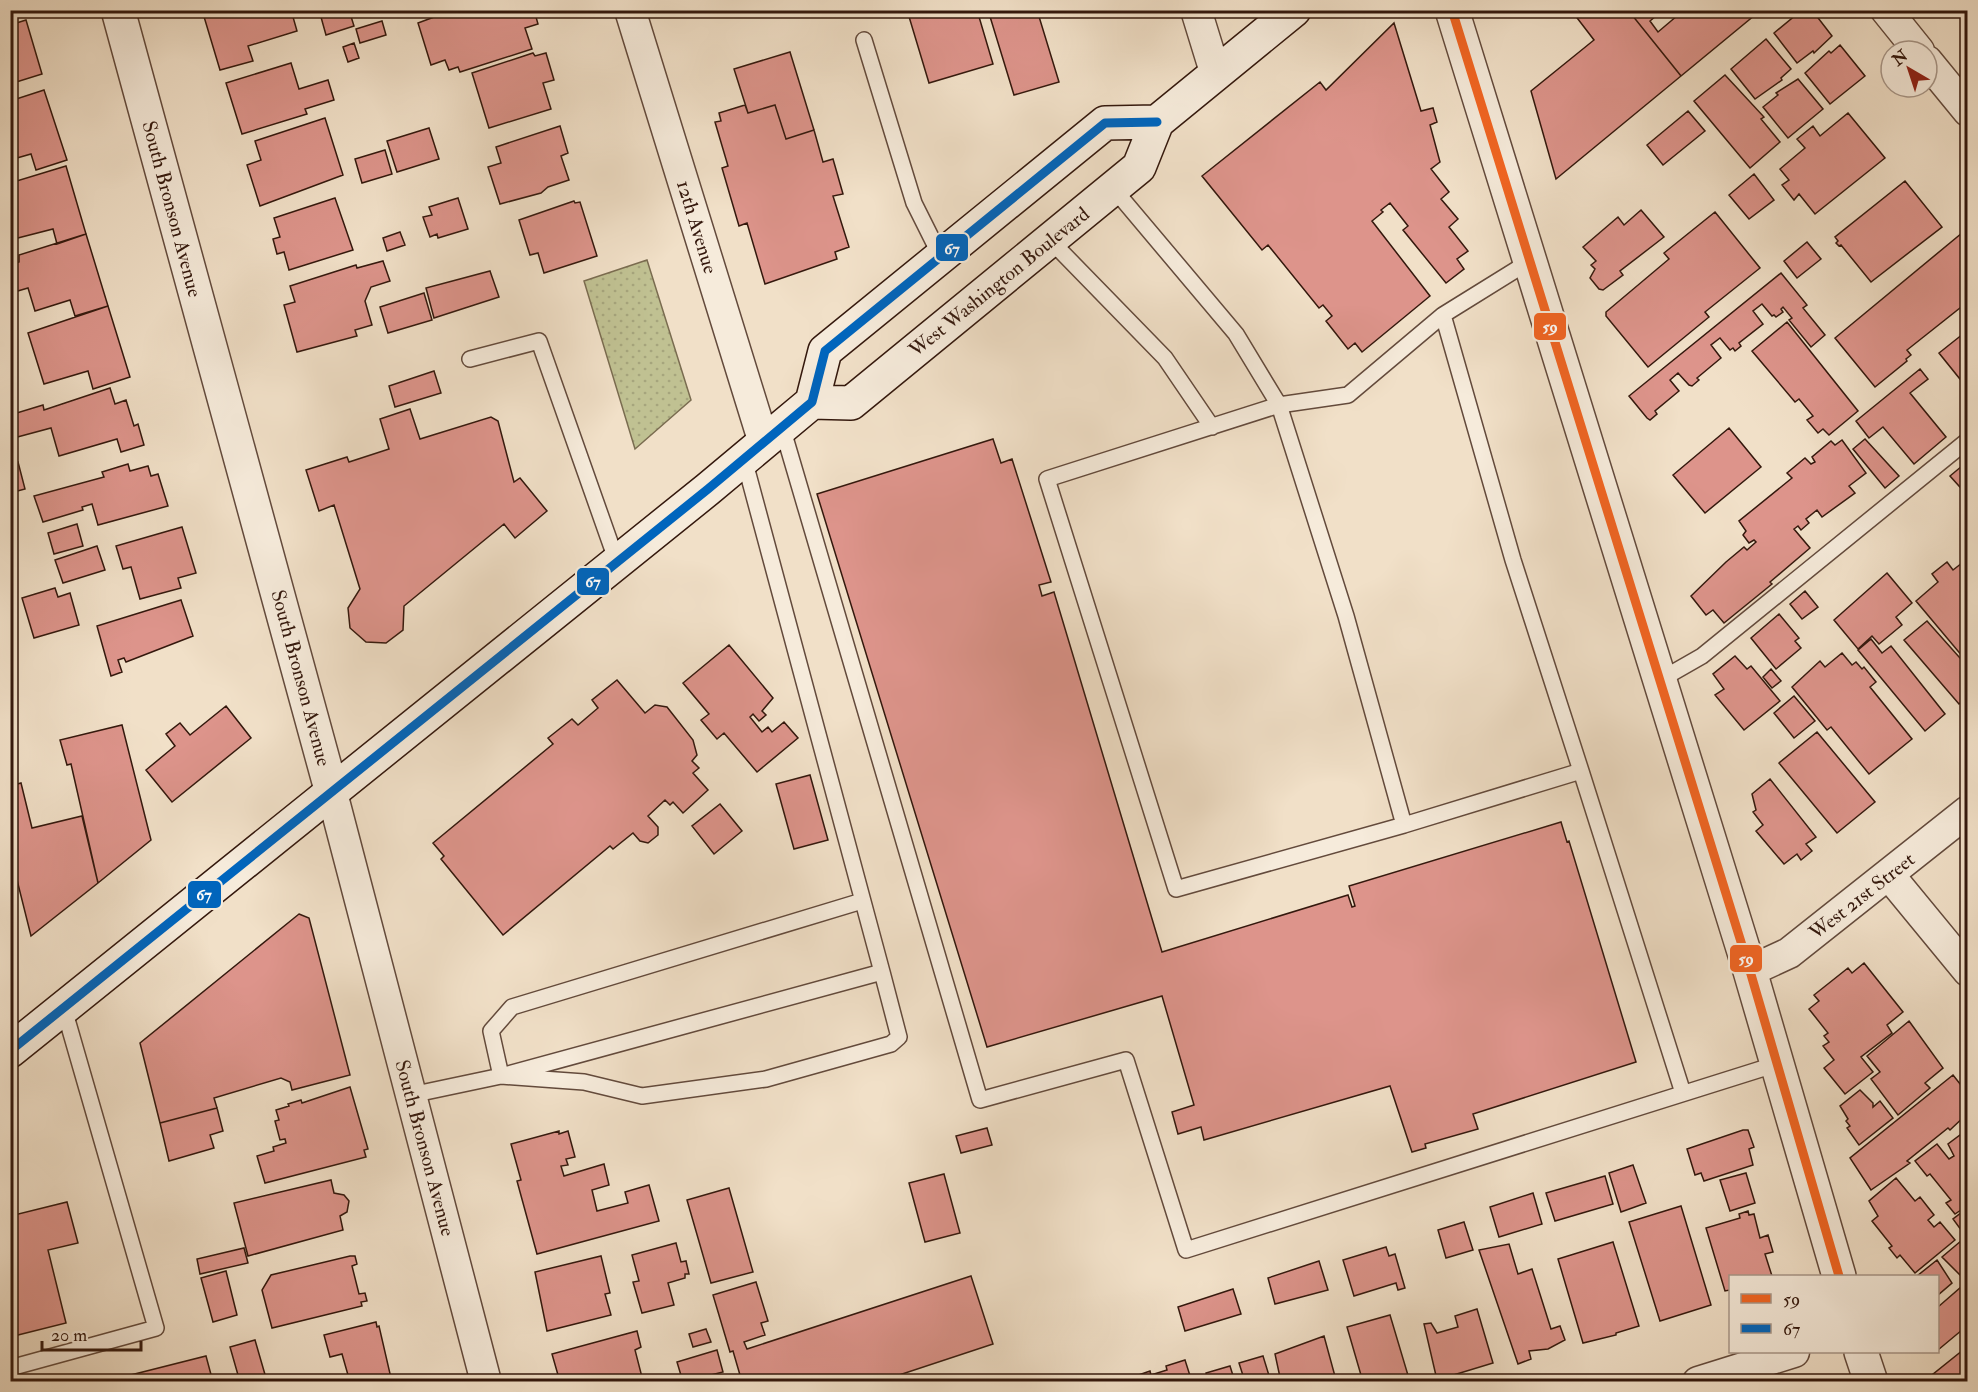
<svg xmlns="http://www.w3.org/2000/svg" width="1978" height="1392" font-family="'IM FELL Double Pica',serif">
	<style>
		.grass { fill: url(#grass-dots); stroke: #7a6c50; stroke-width: 1.5 }
		.building { fill: #dd948b; stroke: #34180d; stroke-width: 1.5 }
		.lines { fill: none; stroke-linecap: round; stroke-linejoin: round }
		.service-casing { stroke: #634a3c; stroke-width: 18 }
		.minor-casing { stroke: #634a3c; stroke-width: 33 }
		.tertiary-casing { stroke: #634a3c; stroke-width: 36 }
		.secondary-casing { stroke: #34180d; stroke-width: 36 }
		.service { stroke: #f6ebdb; stroke-width: 15 }
		.minor { stroke: #f6ebdb; stroke-width: 30 }
		.tertiary { stroke: #f6ebdb; stroke-width: 33 }
		.secondary { stroke: #f6ebdb; stroke-width: 33 }
		.bus-1-casing { stroke: #f6ebdb; stroke-width: 14 }
		.bus-2-casing { stroke: #f6ebdb; stroke-width: 14 }
		.bus-1 { stroke: #f26522; stroke-width: 9 }
		.bus-2 { stroke: #0065bd; stroke-width: 9 }
		.labels { text-anchor: middle; dominant-baseline: central; stroke-width: 6; stroke-linejoin: round; paint-order: stroke }
		.street-label { font-size: 20px; fill: #34180d; stroke: #f6ebdb }
		.line-badge { stroke: #f6ebdb; stroke-width: 2 }
		.badge-label { font-size: 16px; text-anchor: middle; font-weight: bold; fill: #fff }
	</style>
	<defs>
		<pattern id="grass-dots" width="8" height="8" patternUnits="userSpaceOnUse" patternTransform="scale(1.5)"><rect width="8" height="8" fill="#c0c192"/><path d="M2 2h.1M6 6h.1" fill="none" stroke="#a6a57d" stroke-width="1.8" stroke-linecap="round"/></pattern>
	</defs>
	<rect width="100%" height="100%" fill="#f1e0c8"/>
	<filter id="stains"><feTurbulence type="fractalNoise" baseFrequency=".00333" numOctaves="4"/><feColorMatrix values="0 0 0 0 .2 0 0 0 0 .09 0 0 0 0 .02 0 0 0 .5 -.17"/></filter>
	<radialGradient id="worn" r=".72"><stop offset=".6" stop-color="#630" stop-opacity="0"/><stop offset="1" stop-color="#630" stop-opacity=".3"/></radialGradient>
	<!-- grass -->
	<path class="grass" d="M647,260L691,400L635,449L584,281Z"/>
	<!-- building -->
	<path class="building" d="M202,10H291L297,31L248,46L253,61L220,70Z
		M319,10H349L354,26L326,35Z
		M453,10H534L538,24L525,28L532,49L460,72L458,67L449,70L445,60L431,65L418,23Z
		M907,10H977L993,64L929,83Z
		M988,10H1037L1059,82L1014,95Z
		M1571,10H1628L1681,76L1556,179L1531,91L1594,40Z
		M1628,10H1663L1650,21L1658,32L1684,10H1761L1681,76Z
		M1802,10H1812L1832,36L1814,53L1813,51L1797,63L1774,33Z
		M26,20L42,74L10,84V25Z
		M382,21L386,35L360,43L356,29Z
		M1394,23L1421,111L1433,108L1437,122L1430,125L1440,162L1431,169L1449,192L1441,199L1458,219L1449,227L1468,251L1457,259L1464,269L1446,283L1403,230L1408,226L1390,203L1381,210L1383,212L1372,221L1430,296L1362,352L1355,343L1348,349L1326,321L1332,316L1323,305L1319,308L1268,245L1262,250L1202,176L1320,82L1326,90Z
		M1766,39L1791,69L1781,78L1782,80L1755,99L1731,69Z
		M354,43L359,58L348,62L343,47Z
		M1840,45L1865,76L1830,104L1805,73L1829,51L1831,53Z
		M790,52L814,130L786,139L775,105L748,113L734,69Z
		M533,53L535,56L546,53L554,80L543,83L551,109L489,128L472,73Z
		M291,63L299,89L328,80L334,100L305,109L307,114L242,134L226,83Z
		M1725,75L1764,117L1761,119L1780,142L1750,168L1694,101Z
		M1798,79L1823,109L1788,138L1763,107L1778,95L1776,93Z
		M44,90L67,160L36,170L31,154L10,160V101Z
		M745,105L748,113L775,105L786,139L814,130L823,162L833,159L843,194L833,196L849,247L835,252L837,259L765,284L747,223L739,226L722,168L728,166L715,122L721,121L719,113Z
		M1688,111L1705,131L1663,165L1647,145Z
		M1848,113L1885,158L1815,214L1799,194L1794,200L1782,185L1789,180L1780,169L1805,148L1797,139L1813,126L1820,136Z
		M325,118L343,175L260,206L247,165L261,160L255,141Z
		M560,126L568,153L561,156L569,180L548,187L541,193L500,204L488,167L501,163L496,147Z
		M429,128L439,159L397,172L387,141Z
		M385,150L392,174L362,183L355,159Z
		M66,166L86,234L57,244L53,229L10,240V183Z
		M1754,174L1774,200L1749,219L1729,195Z
		M1905,181L1942,227L1871,282L1841,245L1839,246L1836,243L1838,241L1835,237Z
		M335,198L353,250L289,270L284,252L277,254L273,239L280,237L274,218Z
		M458,198L468,229L438,238L437,234L430,237L423,217L432,215L429,207Z
		M574,201L575,203L580,202L597,256L544,273L538,253L530,255L519,220Z
		M1641,210L1664,237L1620,271L1623,275L1603,290L1599,289L1590,278L1595,269L1591,265L1596,261L1583,247L1618,217L1624,225Z
		M1715,212L1760,268L1705,312L1709,317L1648,367L1606,316V312L1669,259L1664,253Z
		M1968,228V309L1964,312L1960,308L1907,350L1911,355L1906,359L1907,361L1875,387L1835,338Z
		M400,232L405,245L387,251L383,238Z
		M86,234L108,306L75,316L70,300L35,311L28,288L11,293L10,265L19,262V255Z
		M1807,242L1821,259L1797,278L1784,261Z
		M383,261L390,281L371,287L365,301L372,325L355,330L357,336L297,352L284,305L295,302L290,286L356,265L357,268Z
		M490,271L499,297L434,318L426,288Z
		M1781,273L1807,305L1803,308L1825,335L1811,347L1789,320L1792,318L1783,307L1781,309L1783,312L1776,317L1774,315L1772,316L1762,304L1753,311L1763,324L1739,343L1741,346L1735,351L1733,348L1730,350L1720,338L1711,345L1721,358L1697,378L1699,380L1692,386L1689,385L1678,373L1670,380L1679,391L1655,411L1657,414L1650,420L1647,418L1629,396Z
		M424,293L432,320L388,333L380,307Z
		M108,306L130,377L93,389L88,371L44,384L28,333Z
		M1787,322L1858,411L1829,435L1823,429L1818,433L1807,420L1813,416L1799,399L1795,402L1752,351Z
		M1968,330V389L1939,353Z
		M1920,369L1928,379L1910,393L1946,437L1914,464L1883,427L1869,438L1856,421Z
		M434,371L441,393L395,407L389,386Z
		M110,388L115,404L126,400L134,426L138,424L144,445L121,452L117,439L59,456L51,428L10,439V415L43,405L44,410Z
		M410,409L420,439L491,417L498,421L514,482L520,478L547,511L515,538L504,524L404,606L403,630L386,643L366,642L350,628L348,608L360,589L334,505L319,511L306,470L347,457L349,462L389,449L380,419Z
		M1729,428L1761,467L1705,513L1673,475Z
		M993,439L1001,463L1012,459L1051,582L1039,585L1042,596L1054,592L1162,952L1348,895L1352,907L1355,906L1349,886L1561,822L1567,842L1569,841L1636,1062L1473,1114L1478,1129L1425,1144L1426,1148L1412,1152L1390,1086L1204,1140L1201,1127L1178,1134L1172,1112L1194,1105L1162,996L987,1047L817,494Z
		M1865,439L1899,476L1885,488L1853,449Z
		M1842,440L1866,473L1849,486L1855,493L1822,517L1817,510L1806,519L1809,523L1801,530L1798,526L1794,529L1810,548L1770,582L1772,584L1724,623L1713,610L1706,615L1691,596L1726,562L1744,547L1747,550L1756,542L1754,540L1749,543L1743,535L1746,531L1739,521L1792,478L1787,473L1805,458L1811,464L1815,462L1812,457L1831,441L1835,445Z
		M14,459L15,463L18,462L25,489L10,493V460Z
		M1968,461V496L1950,476Z
		M128,464L130,471L148,466L151,476L158,474L168,506L98,525L92,504L82,507L83,510L43,522L34,496L104,477L102,472Z
		M77,524L83,546L54,554L48,533Z
		M182,527L196,573L178,578L181,588L140,599L131,567L123,569L116,546Z
		M97,546L105,570L63,583L55,560Z
		M1947,562L1953,570L1962,563L1968,570V663L1916,601L1938,582L1932,574Z
		M1887,573L1912,603L1896,617L1902,625L1879,644L1872,636L1858,649L1834,620Z
		M55,588L58,597L70,593L79,625L34,638L22,598Z
		M1805,591L1818,607L1802,619L1790,604Z
		M181,600L193,636L126,662L124,658L118,660L122,672L111,676L97,626Z
		M1779,614L1799,638L1795,641L1801,648L1776,669L1751,638Z
		M1927,621L1968,667V697L1959,704L1904,640Z
		M1871,639L1882,653L1891,646L1945,714L1925,731L1858,650Z
		M729,645L773,698L762,711L766,715L759,721L753,714L750,717L762,732L768,727L772,732L784,722L798,738L757,772L724,733L717,739L701,720L709,714L683,683Z
		M1842,653L1852,665L1856,662L1862,669L1864,667L1876,682L1870,687L1912,739L1869,774L1831,727L1827,730L1792,687L1820,661L1825,667Z
		M1735,656L1747,669L1751,666L1780,701L1744,730L1715,695L1724,689L1713,674Z
		M1771,669L1781,681L1772,688L1763,677Z
		M617,680L645,713L655,705L667,707L693,740L697,755L692,761L699,768L693,773L708,790L683,813L673,802L670,805L665,800L648,816L658,827V835L648,843L640,841L633,833L613,849L610,846L503,935L441,859L444,856L433,843L553,744L548,738L572,719L578,725L598,708L592,700Z
		M1794,696L1815,721L1794,738L1774,713Z
		M226,706L251,738L172,802L146,770L175,746L166,734L180,723L190,735Z
		M122,725L151,840L98,883L71,764L67,765L60,740Z
		M1817,732L1875,802L1837,833L1779,763Z
		M810,775L828,840L794,849L776,784Z
		M1770,779L1816,837L1806,844L1812,851L1801,860L1797,854L1784,864L1756,831L1763,825L1753,812L1756,810L1752,794Z
		M21,783L32,828L82,816L98,883L31,936L10,852V786Z
		M720,804L742,831L714,854L692,826Z
		M299,914L309,918L350,1075L292,1090L290,1082L281,1078L214,1098L217,1108L160,1123L140,1043Z
		M1864,963L1903,1012L1887,1025L1892,1033L1861,1057L1873,1072L1845,1094L1824,1068L1834,1060L1823,1046L1829,1042L1824,1036L1828,1033L1809,1009L1819,1001L1814,995L1848,968L1852,973Z
		M1909,1021L1943,1068L1925,1083L1930,1088L1898,1115L1871,1079L1880,1072L1867,1056Z
		M1953,1075L1968,1094V1113L1950,1130L1948,1128L1907,1161L1910,1163L1871,1190L1850,1158Z
		M350,1087L368,1149L364,1150L366,1157L265,1183L257,1156L274,1151L273,1147L286,1143L285,1139L280,1140L275,1121L279,1120L276,1110L289,1106L288,1104L301,1100L302,1103Z
		M1860,1090L1873,1103V1107L1880,1101L1893,1118L1859,1145L1847,1128L1850,1126L1846,1121L1848,1119L1840,1106Z
		M217,1108L223,1131L210,1135L214,1148L169,1161L160,1123Z
		M987,1128L992,1145L961,1153L956,1136Z
		M1968,1129V1231L1964,1234L1953,1219L1962,1212L1961,1210L1955,1214L1946,1203L1951,1200L1930,1174L1927,1176L1915,1161L1937,1144L1949,1159L1954,1156L1948,1144Z
		M1743,1130H1748L1754,1147L1749,1149L1753,1165L1704,1181L1701,1173L1695,1175L1687,1149Z
		M559,1131V1134L568,1131L575,1157L566,1159L568,1165L561,1166L564,1176L604,1164L609,1185L592,1190L597,1211L628,1203L625,1192L649,1185L659,1221L537,1254L517,1181L521,1180L511,1144Z
		M1633,1165L1646,1203L1621,1212L1609,1173Z
		M1746,1173L1755,1203L1730,1211L1720,1180Z
		M944,1174L960,1233L925,1242L909,1183Z
		M1605,1176L1613,1204L1555,1221L1546,1193Z
		M1896,1178L1915,1201L1920,1197L1934,1215L1928,1220L1934,1227L1940,1222L1955,1240L1915,1273L1900,1255L1897,1258L1889,1248L1892,1246L1872,1221L1878,1216L1869,1201Z
		M331,1180L334,1193L344,1195L349,1201L347,1212L340,1216L343,1230L248,1256L234,1203Z
		M729,1188L753,1272L711,1283L687,1200Z
		M1533,1193L1542,1224L1499,1237L1490,1207Z
		M67,1202L78,1243L48,1250L66,1323L10,1337V1216Z
		M1681,1206L1711,1305L1660,1321L1629,1222Z
		M1748,1211L1749,1215L1754,1214L1760,1238L1768,1235L1773,1252L1765,1254L1772,1276H1730V1290L1725,1291L1706,1228L1740,1218L1739,1214Z
		M1464,1222L1473,1250L1446,1258L1438,1230Z
		M1968,1235V1278L1965,1280L1942,1257Z
		M1613,1242L1639,1326L1616,1333V1335L1583,1343L1558,1259Z
		M676,1243L681,1262L686,1261L689,1274H685V1278L668,1283L674,1305L642,1313L633,1282L639,1281L632,1255Z
		M1509,1244L1518,1274L1532,1269L1551,1329L1560,1326L1565,1340L1548,1349L1529,1351L1531,1359L1518,1364L1479,1250Z
		M1386,1247L1389,1256L1395,1254L1405,1288L1398,1290L1396,1283L1354,1296L1343,1260Z
		M244,1248L248,1263L200,1274L197,1259Z
		M350,1256H355L357,1264L352,1266L359,1294L365,1293L367,1301L361,1302L362,1306L272,1328L262,1290L271,1275Z
		M601,1256L610,1293L605,1294L611,1315L547,1331L535,1272Z
		M1937,1260L1952,1283L1938,1295V1276H1917Z
		M1319,1261L1328,1290L1275,1304L1268,1278Z
		M226,1271L237,1315L213,1322L201,1278Z
		M971,1276L993,1344L878,1382H742L733,1351L730,1352L713,1295L756,1282L768,1321L761,1323L765,1335L744,1342L747,1349Z
		M1968,1281V1325L1938,1350V1307Z
		M1233,1289L1241,1314L1185,1331L1178,1307Z
		M1477,1309L1493,1363L1437,1380L1424,1324L1431,1323L1437,1333L1458,1327L1455,1316Z
		M1390,1315L1410,1382H1363L1347,1327Z
		M376,1322L377,1327L379,1326L391,1378L343,1382L342,1377L348,1375L342,1354L330,1357L324,1335Z
		M706,1329L711,1342L693,1347L689,1334Z
		M637,1331L641,1347L635,1350L643,1381L560,1382L552,1354Z
		M1324,1336L1336,1380L1342,1379L1343,1382H1281L1275,1354Z
		M255,1340L266,1378L260,1382H240L230,1347Z
		M1968,1346V1382H1929L1927,1379Z
		M717,1350L723,1372L683,1382L677,1362Z
		M206,1356L213,1382H103Z
		M1263,1356L1271,1382H1245L1239,1363Z
		M1185,1360L1192,1382H1131L1130,1378L1150,1371L1151,1375L1167,1370L1166,1366Z
		M1230,1366L1235,1382H1208L1206,1373Z"/>
	<g class="lines">
		<defs>
			<path id="service" d="M864,40L914,203L941,257
				M1113,188L1236,334L1279,405L1346,616L1404,825L1581,771L1513,560L1443,315L1530,261
				M1050,240L1165,358L1212,427
				M470,359L539,341L617,562
				M782,427L980,1100L1126,1060L1186,1250L1777,1064
				M1660,680L1702,656L1968,440
				M1581,771L1683,1093
				M1404,825L1176,889L1047,479L1279,405L1348,395L1443,315
				M862,901L512,1007L491,1031L501,1076L584,1082L642,1096L766,1079L891,1044L899,1037L882,972
				M411,1095L501,1076L882,972L744,459
				M10,1368L156,1328L64,1009"/>
			<path id="minor" d="M630,10L764,443
				M1196,10L1216,75
				M1886,10L1919,51
				M1927,61L1968,111
				M332,793L486,1382
				M1889,875L1968,971
				M1750,971L1789,953L1968,811
				M1698,1382L1794,1352"/>
			<path id="tertiary" d="M118,10L332,793
				M1452,10L1750,971L1839,1276
				M1861,1352L1871,1382"/>
			<path id="secondary" d="M812,402L851,403L1139,167L1157,122L1294,10
				M10,1051L708,489L812,402L825,351L1105,123L1157,122"/>
		</defs>
		<!-- service casing -->
		<use href="#service" class="service-casing"/>
		<!-- minor casing -->
		<use href="#minor" class="minor-casing"/>
		<!-- tertiary casing -->
		<use href="#tertiary" class="tertiary-casing"/>
		<!-- secondary casing -->
		<use href="#secondary" class="secondary-casing"/>
		<!-- service -->
		<use href="#service" class="service"/>
		<!-- minor -->
		<use href="#minor" class="minor"/>
		<!-- tertiary -->
		<use href="#tertiary" class="tertiary"/>
		<!-- secondary -->
		<use href="#secondary" class="secondary"/>
		<defs>
			<path id="bus-1" d="M1452,10L1750,971L1839,1276"/>
			<path id="bus-2" d="M10,1051L708,489L812,402L825,351L1105,123L1157,122"/>
		</defs>
		<!-- bus-1 casing -->
		<use href="#bus-1" class="bus-1-casing"/>
		<!-- bus-2 casing -->
		<use href="#bus-2" class="bus-2-casing"/>
		<!-- bus-1 -->
		<use href="#bus-1" class="bus-1"/>
		<!-- bus-2 -->
		<use href="#bus-2" class="bus-2"/>
	</g>
	<g class="labels">
		<!-- street labels -->
		<g class="street-label">
			<text transform="translate(172 209) rotate(75)">South Bronson Avenue</text>
			<text transform="translate(697 227) rotate(73)">12th Avenue</text>
			<text transform="translate(999 282) rotate(-39)">West Washington Boulevard</text>
			<text transform="translate(301 678) rotate(75)">South Bronson Avenue</text>
			<text transform="translate(1862 896) rotate(-38)">West 21st Street</text>
			<text transform="translate(425 1148) rotate(75)">South Bronson Avenue</text>
		</g>
	</g>
	<g class="line-badge">
		<rect x="935" y="233" width="34" height="29" rx="6" fill="#0065bd"/>
		<rect x="1533" y="312" width="34" height="29" rx="6" fill="#f26522"/>
		<rect x="576" y="567" width="34" height="29" rx="6" fill="#0065bd"/>
		<rect x="187" y="880" width="35" height="29" rx="6" fill="#0065bd"/>
		<rect x="1729" y="944" width="34" height="29" rx="6" fill="#f26522"/>
	</g>
	<g class="badge-label">
		<text x="952" y="254">67</text>
		<text x="1550" y="332">59</text>
		<text x="593" y="587">67</text>
		<text x="204" y="900">67</text>
		<text x="1746" y="964">59</text>
	</g>
	<!-- margin -->
	<rect width="1978" height="1392" fill="none" stroke="#f1e0c8" stroke-width="36"/>
	<rect x="12" y="12" width="1954" height="1368" fill="none" stroke="#34180d" stroke-width="3"/>
	<rect x="18" y="18" width="1942" height="1356" fill="none" stroke="#34180d" stroke-width="1.5"/>
	<!-- legend -->
	<rect x="1729" y="1275" width="210" height="78" fill="#f6ebdb" stroke="#a89789" stroke-width="1.5"/>
	<rect x="1741" y="1294" width="30" height="9" fill="#f26522" stroke="#a89789" stroke-width="1.5"/>
	<text x="1783" y="1305" font-size="18" fill="#34180d">59</text>
	<rect x="1741" y="1324" width="30" height="9" fill="#0065bd" stroke="#a89789" stroke-width="1.5"/>
	<text x="1783" y="1335" font-size="18" fill="#34180d">67</text>
	<!-- north arrow -->
	<g transform="translate(1909 69) rotate(321)"><circle r="28" fill="#f6ebdb" stroke="#a89789" stroke-width="1.5"/>
	<path d="M0-4.5L10 22L0 15L-10 22Z" fill="#8f2418"/>
	<text y="-9" font-size="16" font-weight="bold" text-anchor="middle" fill="#34180d">N</text>
	</g>
	<!-- scale -->
	<path d="M42 1341v9h99v-9" fill="none" stroke="#34180d" stroke-width="3"/>
	<text x="51" y="1341" font-size="18" fill="#34180d" stroke="#f6ebdb" stroke-width="4.5" paint-order="stroke">20 m</text>
	<rect width="100%" height="100%" filter="url(#stains)"/>
	<rect width="100%" height="100%" fill="url(#worn)"/>
</svg>
